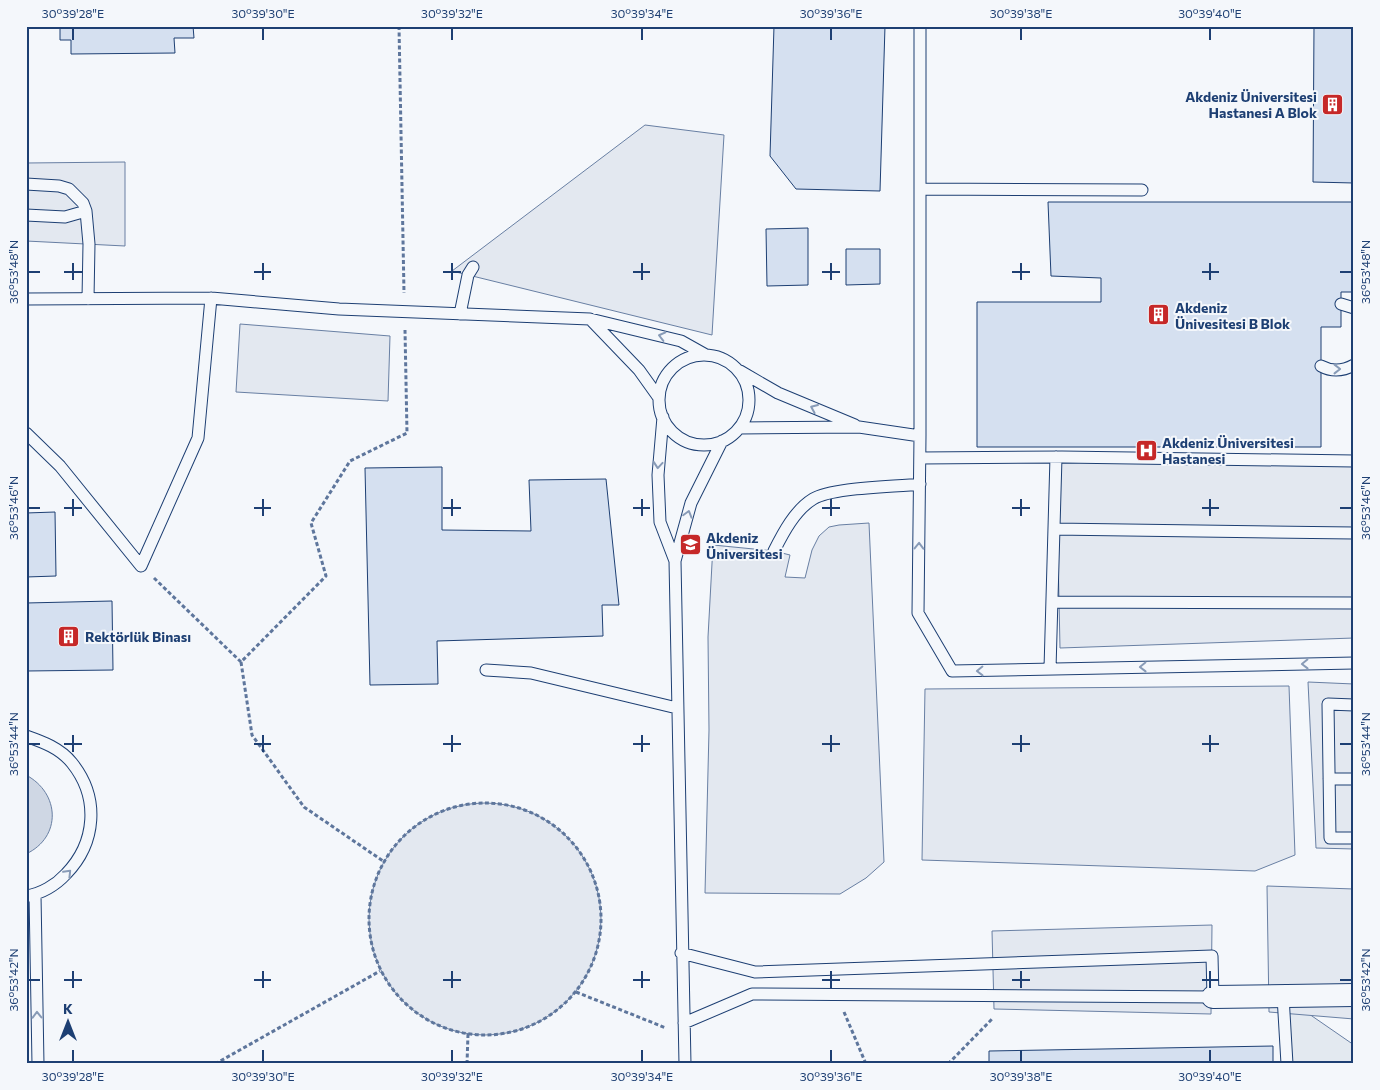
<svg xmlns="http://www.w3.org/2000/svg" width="1380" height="1090" font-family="Commissioner,sans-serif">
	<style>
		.green { fill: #e3e9f0; stroke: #687fa3 }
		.parking { fill: #e3e8f0; stroke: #687fa3 }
		.water { fill: #cfd7e4; stroke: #687fa3 }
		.building { fill: #d5e0f0; stroke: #1d3f73 }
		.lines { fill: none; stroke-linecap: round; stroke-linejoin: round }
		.service-casing { stroke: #1d3f73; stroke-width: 13 }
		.minor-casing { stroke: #1d3f73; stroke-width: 24 }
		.path { stroke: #5e769c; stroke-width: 3; stroke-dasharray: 4 2.5; stroke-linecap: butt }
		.service { stroke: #f4f7fb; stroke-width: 11 }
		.minor { stroke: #f4f7fb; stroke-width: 22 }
		.oneway { stroke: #889bb7 }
		.ticks { fill: none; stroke: #1d3f73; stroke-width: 2 }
		.labels { text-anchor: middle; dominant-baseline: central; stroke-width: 4; stroke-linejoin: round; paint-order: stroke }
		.poi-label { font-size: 14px; font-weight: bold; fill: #1d3f73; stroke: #f4f7fb; text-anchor: start }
		.neatline { fill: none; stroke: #1d3f73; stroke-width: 2 }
		.ticks-label { font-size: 12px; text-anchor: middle; fill: #1d3f73 }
	</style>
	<rect width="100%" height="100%" fill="#f4f7fb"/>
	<!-- green -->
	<path class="green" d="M1283,996L1354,1045V1064H1288Z"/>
	<!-- parking -->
	<path class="parking" d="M645,125L724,135L712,335L452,271Z
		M125,162V246L26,241V163Z
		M240,324L390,336L388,401L236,392Z
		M1056,457L1354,461V638L1060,648Z
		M869,523L884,862L866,878L840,894L705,893L709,730L708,637L713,545L774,551L790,555L785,577L805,578L812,550L819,536L829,527L839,525Z
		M1308,682L1354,684V849L1316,848Z
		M1289,686L1295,855L1255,871L922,860L925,689Z
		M369 919a116 116 0 1 1 232 0a116 116 0 1 1-232 0Z
		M1267,886L1354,889V1019L1269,1012Z
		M1212,925L1211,1014L994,1009L992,931Z"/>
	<!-- water -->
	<path class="water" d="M26,775C60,793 62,837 26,854Z"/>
	<!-- building -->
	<path class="building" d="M60,26H193L194,38H174L175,53L71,54V40H60Z
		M774,26H885L880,191L796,189L770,156Z
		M1314,26H1354V183L1313,182Z
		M1048,202H1354V292H1341V327H1321V447H977V302H1101V278L1051,276Z
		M808,228V285L767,286L766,229Z
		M846,249H880V284L846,285Z
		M442,467V530L531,531L529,480L606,479L619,605H602L603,636L437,641L438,684L370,685L365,468Z
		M55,512L56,576L26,577V513Z
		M112,601L113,670L26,671V603Z
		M1273,1046V1064H989V1051Z"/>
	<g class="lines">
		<defs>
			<path id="service" d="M920,26V436L918,613L952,671L1354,663
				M26,184L59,186L69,189L83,203L86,211L89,244L88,299
				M920,189L1142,190
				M26,215L65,217L86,211
				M26,299L211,298L339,309L590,319L681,341L706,355
				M1341,304L1354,308
				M460,314L468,275L473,267
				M590,319L639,370L659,398
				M659 400a45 45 0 1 1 90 0a45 45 0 1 1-90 0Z
				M1321,366C1332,372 1343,371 1354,365
				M740,371L778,393L855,425
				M663,417L658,475L660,522L675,561
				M739,428L859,427L920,436
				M26,433L60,466L141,566L198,438L211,298
				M920,458L1062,457L1354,461
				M1054,529L1354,533
				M774,551C783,533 795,510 813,499C833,487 894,487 920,484
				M1052,602L1354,603
				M1050,669L1056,457
				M486,670L531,673L677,708
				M1354,705L1328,704L1330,838H1354
				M26,736C43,742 60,748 72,763C100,798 96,843 66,874C56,885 41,894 26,896
				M1329,779H1354
				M35,895L38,1064
				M681,953L755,972L1212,956L1213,997L752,994L684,1023
				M1283,996L1287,1064
				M685,1064L675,561L691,503L722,441"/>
			<path id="minor" d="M1213,997L1354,995"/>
		</defs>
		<!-- service casing -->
		<use href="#service" class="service-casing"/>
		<!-- minor casing -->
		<use href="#minor" class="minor-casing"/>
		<!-- path -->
		<path class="path" d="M399,26L404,293
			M154,578L241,662L326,576L311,523L350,461L407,433L405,330
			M241,662L252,735L304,807L383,861
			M369 919a116 116 0 1 1 232 0a116 116 0 1 1-232 0Z
			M576,992L666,1028
			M844,1012L866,1064
			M215,1064L380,971
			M467,1064L468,1034
			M948,1064L993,1018"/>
		<!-- service -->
		<use href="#service" class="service"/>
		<!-- minor -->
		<use href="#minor" class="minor"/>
	</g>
	<!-- one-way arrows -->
	<defs><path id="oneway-chevron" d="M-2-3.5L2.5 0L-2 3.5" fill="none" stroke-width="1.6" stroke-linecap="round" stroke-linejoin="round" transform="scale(1.25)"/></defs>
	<g class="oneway">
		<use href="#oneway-chevron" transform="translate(662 336) rotate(-166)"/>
		<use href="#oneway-chevron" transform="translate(1337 369)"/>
		<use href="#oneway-chevron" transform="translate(814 408) rotate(-157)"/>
		<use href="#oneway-chevron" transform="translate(658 465) rotate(95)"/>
		<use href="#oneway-chevron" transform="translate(688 514) rotate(-74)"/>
		<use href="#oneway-chevron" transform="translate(919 546) rotate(-89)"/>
		<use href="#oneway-chevron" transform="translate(1305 664) rotate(179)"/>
		<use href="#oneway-chevron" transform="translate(1143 667) rotate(179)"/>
		<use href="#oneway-chevron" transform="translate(980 671) rotate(179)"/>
		<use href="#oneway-chevron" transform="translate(68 873) rotate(-46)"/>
		<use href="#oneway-chevron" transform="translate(37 1015) rotate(-91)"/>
	</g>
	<!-- ticks -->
	<path class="ticks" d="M73,28V40M263,28V40M452,28V40M642,28V40M831,28V40M1021,28V40M1210,28V40M73,263V280M263,263V280M452,263V280M642,263V280M831,263V280M1021,263V280M1210,263V280M28,272H40M64,272H82M254,272H271M443,272H461M633,272H650M822,272H840M1012,272H1030M1202,272H1219M1340,272H1352M73,499V516M263,499V516M452,499V516M642,499V516M831,499V516M1021,499V516M1210,499V516M28,508H40M64,508H82M254,508H271M443,508H461M633,508H650M822,508H840M1012,508H1030M1202,508H1219M1340,508H1352M73,735V752M263,735V752M452,735V752M642,735V752M831,735V752M1021,735V752M1210,735V752M28,744H40M64,744H82M254,744H271M443,744H461M633,744H650M822,744H840M1012,744H1030M1202,744H1219M1340,744H1352M73,971V988M263,971V988M452,971V988M642,971V988M831,971V988M1021,971V988M1210,971V988M28,980H40M64,980H82M254,980H271M443,980H461M633,980H650M822,980H840M1012,980H1030M1202,980H1219M1340,980H1352M73,1050V1062M263,1050V1062M452,1050V1062M642,1050V1062M831,1050V1062M1021,1050V1062M1210,1050V1062"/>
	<!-- icons -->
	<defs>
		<symbol id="building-square" viewBox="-11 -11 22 22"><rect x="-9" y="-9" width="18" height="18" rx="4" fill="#c62828" stroke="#f4f7fb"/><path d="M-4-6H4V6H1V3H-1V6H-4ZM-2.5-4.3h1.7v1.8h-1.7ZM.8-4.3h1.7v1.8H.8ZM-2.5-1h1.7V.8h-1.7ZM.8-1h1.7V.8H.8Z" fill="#fff"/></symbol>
		<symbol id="hospital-square" viewBox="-11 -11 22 22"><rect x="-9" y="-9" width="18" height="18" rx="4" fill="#c62828" stroke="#f4f7fb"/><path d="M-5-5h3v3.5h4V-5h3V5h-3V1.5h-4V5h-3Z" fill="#fff"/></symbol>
		<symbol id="university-square" viewBox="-11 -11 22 22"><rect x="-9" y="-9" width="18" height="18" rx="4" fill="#c62828" stroke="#f4f7fb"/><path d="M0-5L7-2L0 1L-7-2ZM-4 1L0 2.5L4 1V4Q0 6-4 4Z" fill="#fff"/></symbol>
	</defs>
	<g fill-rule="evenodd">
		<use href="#building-square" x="1320" y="92" width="25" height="25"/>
		<use href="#building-square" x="1146" y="302" width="25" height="25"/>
		<use href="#hospital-square" x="1134" y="438" width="25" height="25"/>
		<use href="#university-square" x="678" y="532" width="25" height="25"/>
		<use href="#building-square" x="56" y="624" width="25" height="25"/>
	</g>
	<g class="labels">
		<!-- poi labels -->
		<g class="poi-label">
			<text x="1317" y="96" text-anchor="end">Akdeniz Üniversitesi<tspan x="1317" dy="16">Hastanesi A Blok</tspan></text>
			<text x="1175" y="307">Akdeniz<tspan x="1175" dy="16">Ünivesitesi B Blok</tspan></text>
			<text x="1162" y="442">Akdeniz Üniversitesi<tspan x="1162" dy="16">Hastanesi</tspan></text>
			<text x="706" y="537">Akdeniz<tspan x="706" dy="16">Üniversitesi</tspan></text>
			<text x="85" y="636">Rektörlük Binası</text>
		</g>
	</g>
	<!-- border -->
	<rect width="1380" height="1090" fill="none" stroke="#f4f7fb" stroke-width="55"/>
	<!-- north arrow -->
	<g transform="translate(68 1022)" stroke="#f4f7fb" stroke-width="4" paint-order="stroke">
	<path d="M0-4L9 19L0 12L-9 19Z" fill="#1d3f73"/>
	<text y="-8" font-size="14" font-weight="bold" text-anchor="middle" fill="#1d3f73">K</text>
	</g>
	<rect x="28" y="28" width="1324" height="1034" class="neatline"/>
	<g class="ticks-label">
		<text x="73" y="18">30°39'28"E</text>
		<text x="263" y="18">30°39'30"E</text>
		<text x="452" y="18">30°39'32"E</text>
		<text x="642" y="18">30°39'34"E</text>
		<text x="831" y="18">30°39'36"E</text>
		<text x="1021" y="18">30°39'38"E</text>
		<text x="1210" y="18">30°39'40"E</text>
		<text transform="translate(14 272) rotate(-90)" y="4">36°53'48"N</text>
		<text transform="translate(1366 272) rotate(-90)" y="4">36°53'48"N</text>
		<text transform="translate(14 508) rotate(-90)" y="4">36°53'46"N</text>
		<text transform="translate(1366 508) rotate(-90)" y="4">36°53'46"N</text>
		<text transform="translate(14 744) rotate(-90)" y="4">36°53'44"N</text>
		<text transform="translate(1366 744) rotate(-90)" y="4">36°53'44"N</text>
		<text transform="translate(14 980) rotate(-90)" y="4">36°53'42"N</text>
		<text transform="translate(1366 980) rotate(-90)" y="4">36°53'42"N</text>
		<text x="73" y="1081">30°39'28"E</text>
		<text x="263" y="1081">30°39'30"E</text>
		<text x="452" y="1081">30°39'32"E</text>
		<text x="642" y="1081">30°39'34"E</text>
		<text x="831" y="1081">30°39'36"E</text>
		<text x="1021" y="1081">30°39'38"E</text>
		<text x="1210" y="1081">30°39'40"E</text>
	</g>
</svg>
